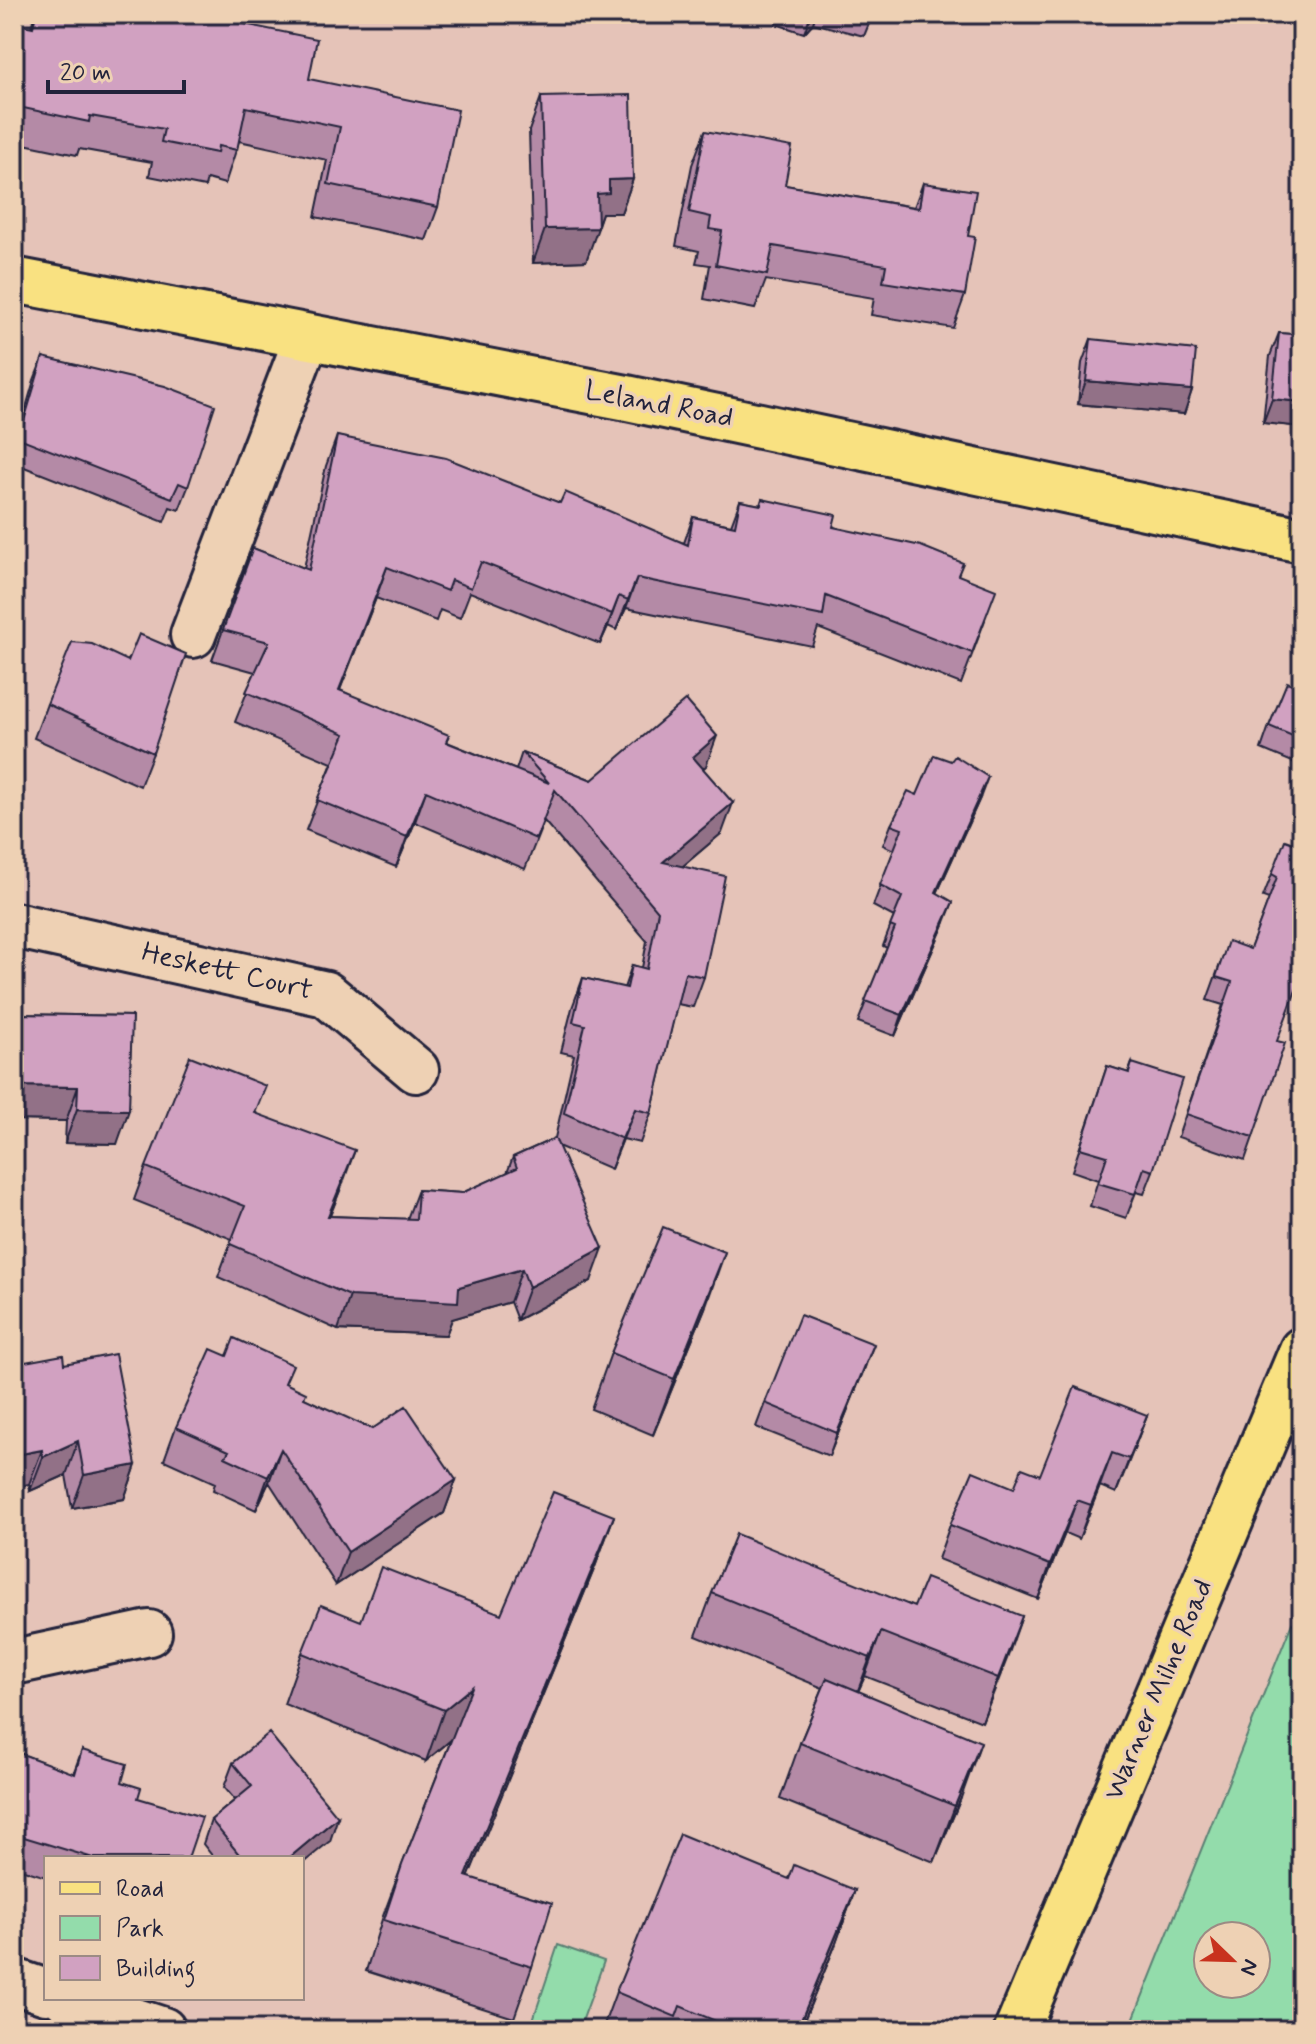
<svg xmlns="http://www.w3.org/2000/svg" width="1316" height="2044" font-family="Mynerve,sans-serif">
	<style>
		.green { fill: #93dcab; stroke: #5a7f73; stroke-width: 2; fill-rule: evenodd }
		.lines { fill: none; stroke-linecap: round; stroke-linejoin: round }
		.minor-casing { stroke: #22223b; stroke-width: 50 }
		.major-casing { stroke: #22223b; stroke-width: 50 }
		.minor { stroke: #eed1b4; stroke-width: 44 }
		.major { stroke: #f9e181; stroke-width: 44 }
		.wall { fill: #b48aa6; stroke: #22223b; stroke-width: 2 }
		.shaded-wall { fill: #927187; stroke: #22223b; stroke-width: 2 }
		.building { fill: #d1a1c1; stroke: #22223b; stroke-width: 2 }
		.labels { text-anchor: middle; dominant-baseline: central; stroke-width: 7; stroke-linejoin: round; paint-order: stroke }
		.street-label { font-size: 28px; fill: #22223b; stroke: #eed1b4 }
	</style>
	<rect width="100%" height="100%" fill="#e5c3b8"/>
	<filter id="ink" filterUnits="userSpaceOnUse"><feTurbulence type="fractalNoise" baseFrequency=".0125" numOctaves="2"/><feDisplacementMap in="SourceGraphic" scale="16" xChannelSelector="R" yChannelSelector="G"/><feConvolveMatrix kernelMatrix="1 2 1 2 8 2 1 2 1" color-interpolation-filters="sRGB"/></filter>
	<g filter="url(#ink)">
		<!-- green -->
		<path class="green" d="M1292,1623L1302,1629V2030H1129ZM1208,1936H1256V1984H1208Z
			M558,1945L604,1961L579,2030H534L530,2029Z"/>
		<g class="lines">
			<defs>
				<path id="minor" d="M193,635L307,337
					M14,925L326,994L416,1070
					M14,1662L149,1633
					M14,1981L46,1992
					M65,1998L163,2030"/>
				<path id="major" d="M14,280L627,398L1302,540
					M1017,2030L1302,1350"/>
			</defs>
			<!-- minor casing -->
			<use href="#minor" class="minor-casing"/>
			<!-- major casing -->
			<use href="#major" class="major-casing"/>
			<!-- minor -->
			<use href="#minor" class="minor"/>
			<!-- major -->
			<use href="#major" class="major"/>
		</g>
		<!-- wall -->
		<path class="wall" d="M35,14H195L309,79L438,207L426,240L315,217L327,160L239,141L225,184L207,179L205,187L149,176L152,162L79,149L77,155L14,142V23L31,27Z
			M779,14H873L864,36L813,23L804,33L776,24Z
			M541,97L633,179L621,213H602L586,261L533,263L529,131Z
			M705,131L785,185L914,207L923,183L968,236L965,295L953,328L871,315L874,298L766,280L755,309L704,299L710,265L696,263L699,251L676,246L692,165Z
			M1279,333L1302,335V427L1263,423L1270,356Z
			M1091,339L1192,390L1184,414L1078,404L1082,363Z
			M43,357L188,487L179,510L170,507L164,522L14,463V449L34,380Z
			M337,436L560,503L684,543L693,517L731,525L740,501L760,505L762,499L958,575L985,620L961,684L818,628L812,646L626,608L616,630L608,626L600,644L470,592L460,618L440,610L436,621L376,598L340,690L447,742L516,770L522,752L592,780L706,766L703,768L722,833L682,867L704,977L693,1007L677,1004L651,1113L640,1143L623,1139L611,1169L558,1146L591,1281L517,1320L510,1302L452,1319L446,1335L338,1330L218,1277L232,1239L134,1200L146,1167L256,1113L343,1183L330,1216L407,1219L418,1190L462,1193L507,1173L513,1157L555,1138L574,1055L561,1052L572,1008L583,978L624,988L632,965L642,968L647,941L544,821L525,869L415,822L396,867L306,830L332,763L235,722L255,672L212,660L253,548L304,568L326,466Z
			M128,661L153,753L140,786L34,738L47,704Z
			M1302,688V766L1261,749L1269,726Z
			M917,795L980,798L937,893L945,922L895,1036L858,1022L887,948L883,946L894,917L873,906L894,850L883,845L891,825Z
			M1302,846L1295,964L1253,1137L1245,1160L1178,1137L1223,1005L1207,1000L1220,964L1250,949L1269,899L1263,897L1272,874Z
			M14,1014L132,1016L117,1144L65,1143L66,1121L14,1120Z
			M1132,1063L1153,1171L1144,1194L1136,1192L1126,1218L1090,1206L1098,1180L1072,1171L1107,1066L1128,1073Z
			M705,1308L653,1435L591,1409L611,1353Z
			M14,1364H64L136,1465L124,1499L72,1508L66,1475L30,1491L29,1484L14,1487Z
			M865,1367L829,1456L756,1427L765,1403Z
			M286,1384L304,1398L456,1480L444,1513L336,1585L269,1482L256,1510L213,1490L215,1483L164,1460L176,1427Z
			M1147,1415L1116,1493L1100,1486L1079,1539L1065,1533L1038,1599L938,1559L950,1525L1014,1488L1040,1475Z
			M614,1516L595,1567L468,1877L532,1967L514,2018L366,1971L383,1916L402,1865L451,1740L426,1761L284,1704L302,1653L361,1621L501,1614Z
			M712,1593L1022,1616L982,1722L865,1676L858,1691L961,1798L934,1862L780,1799L800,1743L823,1688L696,1636Z
			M82,1750L122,1782L138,1798L188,1858H46V1877L14,1867V1751L73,1774Z
			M233,1763L330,1841L302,1858H214L203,1844L211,1820L235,1800L224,1787Z
			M855,1890L835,1946L800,2030H602L616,1992Z"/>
		<!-- shaded-wall -->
		<path class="shaded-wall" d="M811,14H816L813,23L804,33Z
			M633,179L621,213H602L597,227V194L609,180Z
			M598,228L586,261L533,263L545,229Z
			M1086,381L1192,390L1184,414L1078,404Z
			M1272,399L1302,402V427L1263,423Z
			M387,567L376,598L328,720L339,690Z
			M637,578L626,608L616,630L628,600Z
			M619,596L608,626L600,644L612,614Z
			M717,736L706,766L682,787L693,757Z
			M988,777L980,798L928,913L936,892Z
			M426,791L415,822L396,867L407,837Z
			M733,803L722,833L651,893L663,862Z
			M953,902L945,922L895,1036L902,1015Z
			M16,1086L78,1087L66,1121L14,1120V1090Z
			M77,1109L129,1110L117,1144L65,1143Z
			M635,1109L611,1169L622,1139Z
			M355,1150L343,1183L316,1249L328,1216Z
			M603,1248L591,1281L517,1320L529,1287Z
			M725,1252L705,1308L653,1435L674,1379Z
			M522,1269L510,1302L452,1319L446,1335L338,1330L350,1296L459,1287Z
			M874,1344L865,1367L829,1456L837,1433Z
			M1147,1415L1134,1449L1116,1493L1129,1459Z
			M78,1441L66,1475L30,1491L43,1457Z
			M281,1449L269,1482L256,1510L268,1477Z
			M42,1450L29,1484L14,1487V1460L16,1455Z
			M1112,1453L1100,1486L1079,1539L1091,1505Z
			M136,1465L124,1499L72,1508L84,1475Z
			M456,1480L444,1513L336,1585L348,1552Z
			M1077,1500L1065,1533L1038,1599L1050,1565Z
			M614,1516L595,1567L448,1927L466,1876Z
			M1022,1616L1007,1659L982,1722L998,1678Z
			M881,1632L865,1676L854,1701L870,1658Z
			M472,1687L453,1738L426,1761L444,1710Z
			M981,1742L961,1798L934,1862L955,1806Z
			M338,1817L330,1841L302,1864V1858H289Z
			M855,1890L835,1946L800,2030H797Z"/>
		<!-- building -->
		<path class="building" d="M36,14H195L317,39L309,79L458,110L438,207L328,184L340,127L246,107L237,150L218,146L217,153L161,142L164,129L90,116L89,122L14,106V23L33,27Z
			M631,95L633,179L609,180V193L597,194L598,228L545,229L541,97Z
			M705,131L792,147L785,185L919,208L923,183L976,191L968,236L975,237L965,295L883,282L886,265L773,246L767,275L716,265L722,231L709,229L711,217L689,212Z
			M1279,333L1302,335V402L1272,399Z
			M1091,339L1196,350L1192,390L1086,381Z
			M43,357L165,386L215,405L188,487L179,483L172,498L19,438Z
			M337,436L446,458L560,503L565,492L688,545L693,517L735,526L740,501L761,505L762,499L836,515L833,527L921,546L963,563L958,575L996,590L972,653L826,596L823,616L637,578L628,600L619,596L612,614L481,562L471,588L451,580L447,591L387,567L339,690L449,735L446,742L549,783L522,752L592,780L686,700L717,736L693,757L733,803L663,862L725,876L704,977L685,973L651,1113L635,1109L622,1139L564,1113L585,1025L573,1022L583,978L627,988L632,965L647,969L658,911L555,790L536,839L426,791L407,837L317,800L345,734L246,692L269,642L223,630L253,548L309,570Z
			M139,634L186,654L153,753L47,704L72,642L92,644L128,661Z
			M1287,682L1302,688V740L1269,726Z
			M934,755L951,761L955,756L988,777L936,892L953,902L902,1015L865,1001L895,928L890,926L902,897L880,885L902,829L891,825L908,791L917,795Z
			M1285,840L1302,846V929L1295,948L1300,950L1295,964L1302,966V974L1277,1041L1285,1043L1253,1137L1186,1114L1232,982L1216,977L1228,941L1250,949L1277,877L1272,874Z
			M14,1014L132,1016L129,1110L77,1109L78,1087L16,1086V1078H14Z
			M190,1056L266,1086L255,1113L355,1150L328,1216L416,1219L418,1190L462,1193L517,1168L513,1157L555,1138L603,1248L529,1287L522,1269L459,1287L458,1302L350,1296L230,1244L245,1206L146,1167Z
			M1132,1063L1182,1079L1153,1171L1144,1168L1135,1194L1098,1183L1107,1156L1080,1148L1107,1066L1129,1073Z
			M663,1227L725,1252L674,1379L611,1353Z
			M800,1315L874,1344L837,1433L765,1403Z
			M234,1338L293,1365L285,1383L306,1393L304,1398L372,1429L406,1406L456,1480L348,1552L281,1449L268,1477L225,1457L229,1451L176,1427L211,1349L227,1356Z
			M115,1354L136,1465L84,1475L78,1441L43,1457L42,1450L16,1455L14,1445V1364L63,1355L64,1364Z
			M1075,1387L1147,1415L1129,1459L1112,1453L1091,1505L1077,1500L1050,1565L950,1525L973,1471L1014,1488L1022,1468L1040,1475Z
			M553,1492L614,1516L466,1876L552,1903L532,1967L384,1920L402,1865L472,1687L444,1710L302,1653L321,1605L361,1621L381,1567L501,1614Z
			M736,1534L914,1607L926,1578L1022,1616L998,1678L881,1632L870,1658L712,1593Z
			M827,1678L981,1742L955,1806L800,1743Z
			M269,1733L338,1817L289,1858H242L211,1820L252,1786L233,1763Z
			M82,1750L127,1764L122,1782L141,1788L138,1798L202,1817L188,1858H93L14,1834V1751L75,1774Z
			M680,1834L789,1879L794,1865L855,1890L797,2030H737L680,2006L676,2017L616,1992Z"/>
	</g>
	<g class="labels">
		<!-- street labels -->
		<g class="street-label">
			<text transform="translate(659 405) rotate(11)">Leland Road</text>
			<text transform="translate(227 972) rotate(13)">Heskett Court</text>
			<text transform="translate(1159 1690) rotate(-67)">Warner Milne Road</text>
		</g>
	</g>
	<!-- margin -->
	<rect width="1316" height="2044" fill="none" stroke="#eed1b4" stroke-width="48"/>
	<rect x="24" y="24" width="1268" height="1996" fill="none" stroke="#22223b" stroke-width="3" filter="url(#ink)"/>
	<!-- legend -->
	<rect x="44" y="1856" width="260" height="144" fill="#eed1b4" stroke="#9c8b84" stroke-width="2"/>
	<rect x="60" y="1882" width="40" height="12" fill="#f9e181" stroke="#9c8b84" stroke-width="2"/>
	<text x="116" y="1896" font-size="24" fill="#22223b">Road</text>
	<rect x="60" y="1916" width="40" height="24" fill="#93dcab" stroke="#9c8b84" stroke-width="2"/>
	<text x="116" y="1936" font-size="24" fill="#22223b">Park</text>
	<rect x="60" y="1956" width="40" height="24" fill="#d1a1c1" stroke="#9c8b84" stroke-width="2"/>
	<text x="116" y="1976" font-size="24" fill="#22223b">Building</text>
	<!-- north arrow -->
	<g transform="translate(1232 1960) rotate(113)"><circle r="38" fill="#eed1b4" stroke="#9c8b84" stroke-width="2"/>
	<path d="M0-6L14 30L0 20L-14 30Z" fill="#c8321e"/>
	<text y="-12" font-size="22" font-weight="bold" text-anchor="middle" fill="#22223b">N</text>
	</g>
	<!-- scale -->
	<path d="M48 80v12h136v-12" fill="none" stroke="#22223b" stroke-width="4"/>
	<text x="60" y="80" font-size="24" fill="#22223b" stroke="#eed1b4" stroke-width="6" paint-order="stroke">20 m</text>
</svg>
